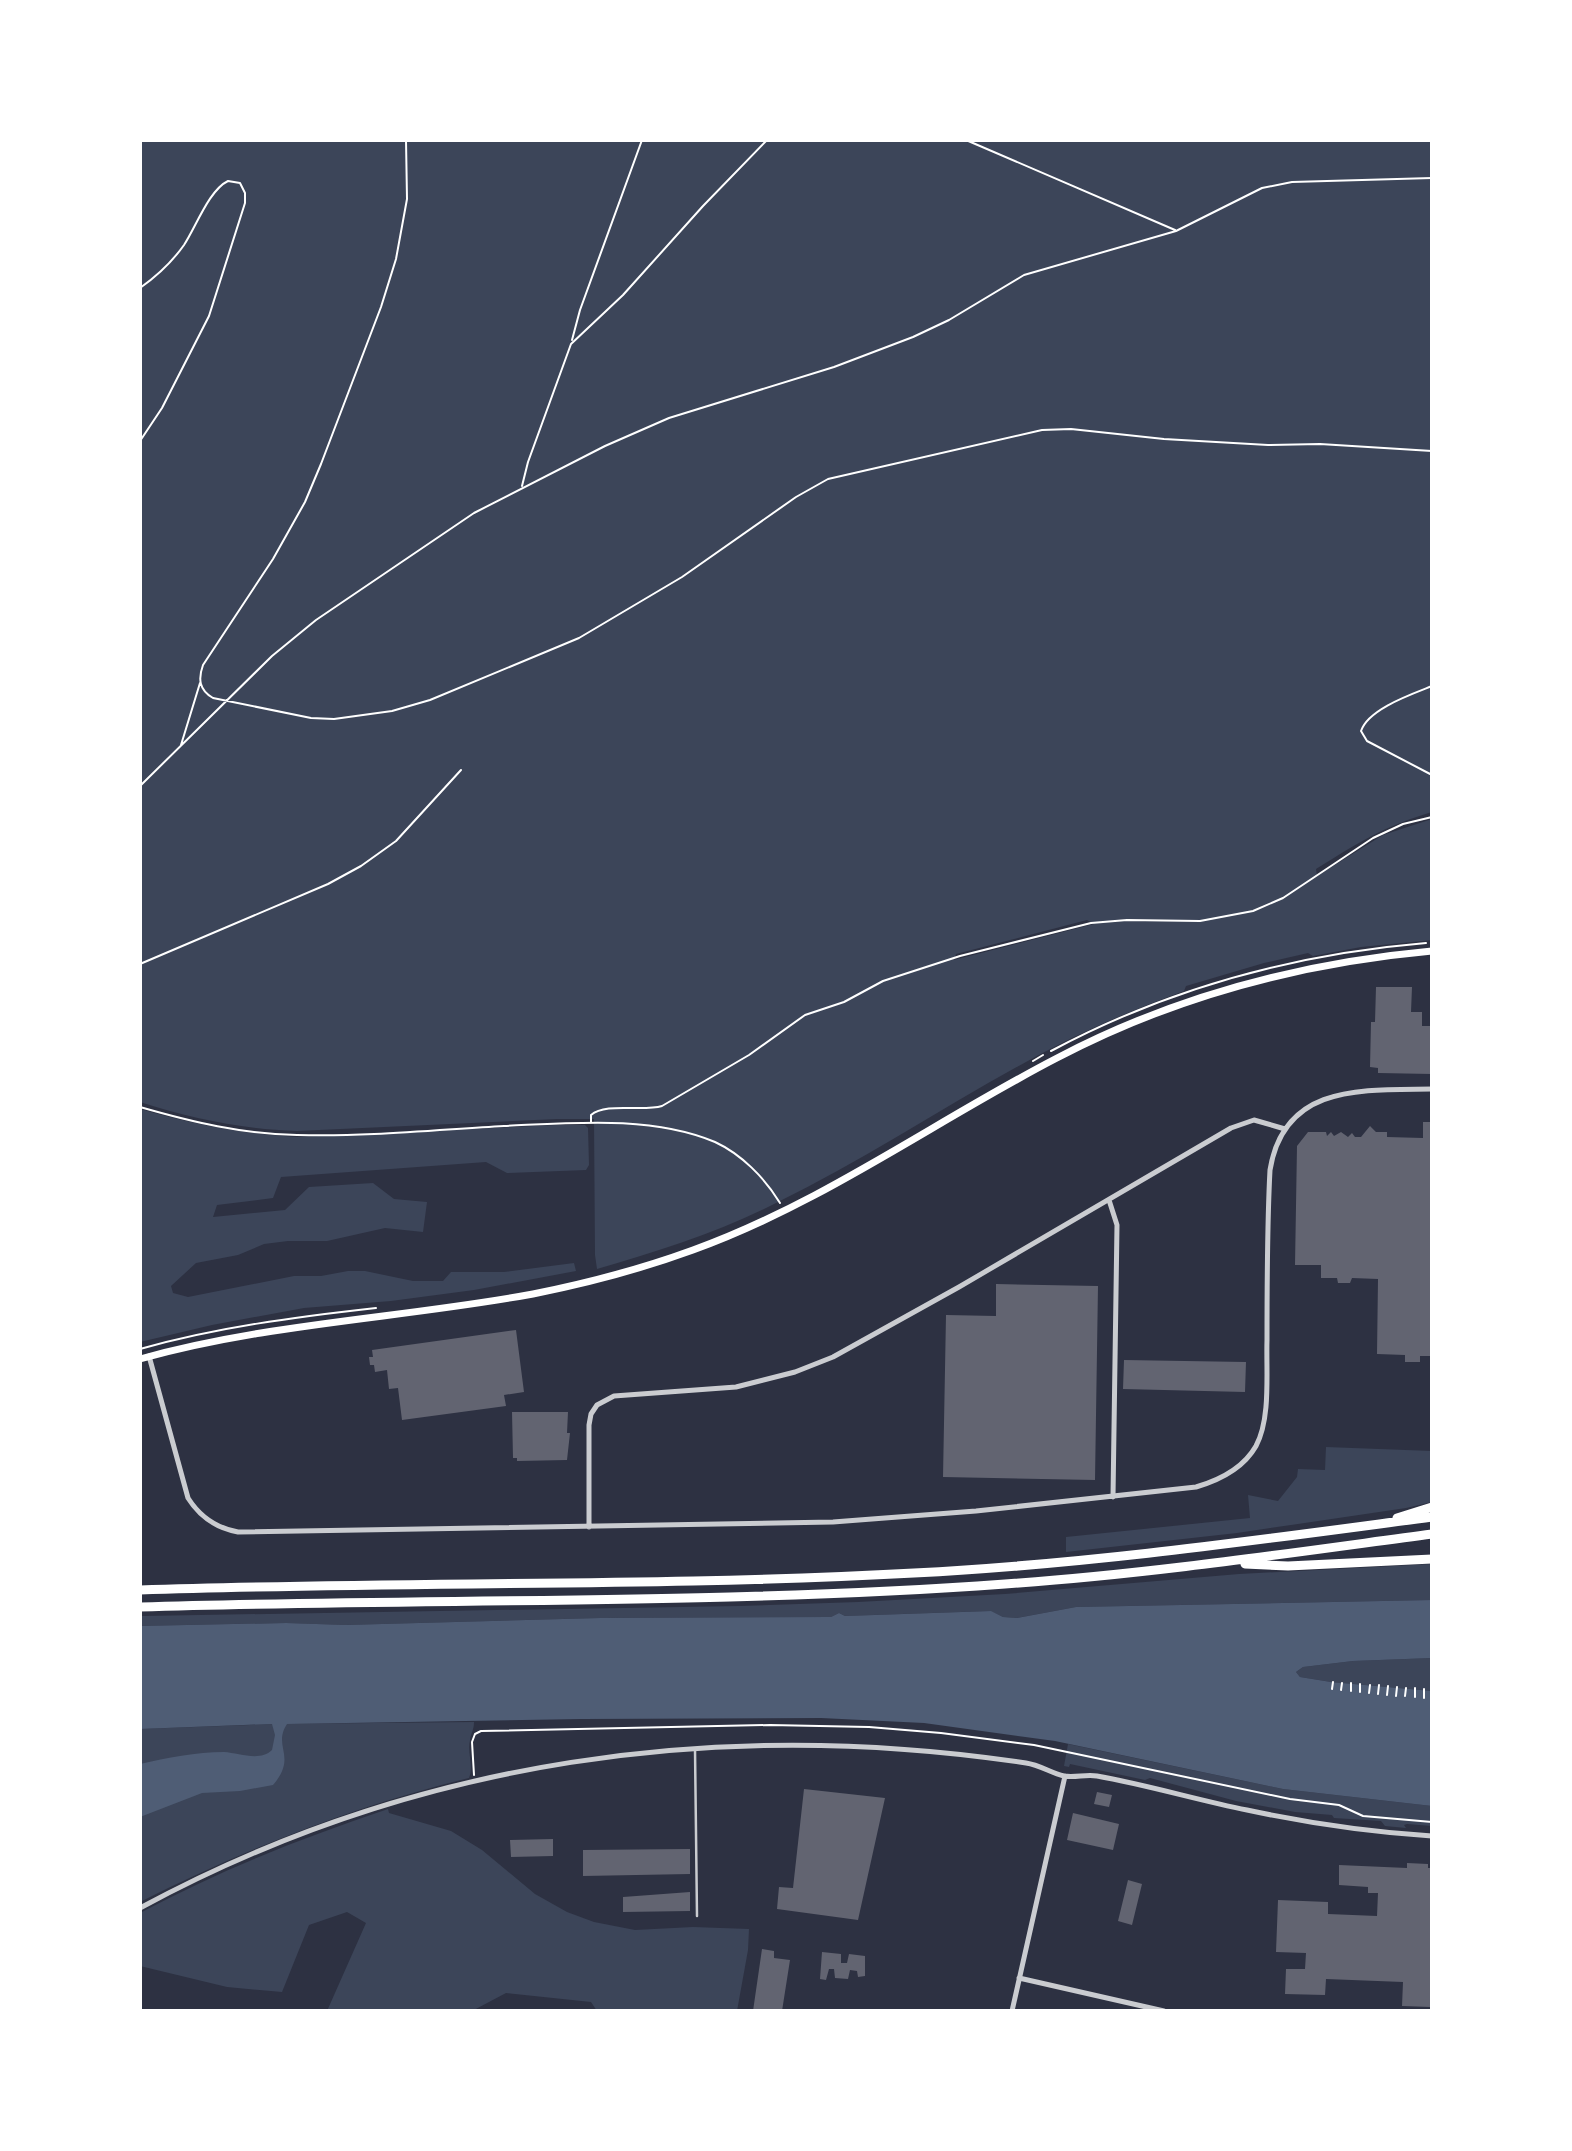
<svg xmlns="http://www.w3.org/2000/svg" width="1572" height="2151" font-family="'Libre Baskerville',serif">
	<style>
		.green { fill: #3c4559; fill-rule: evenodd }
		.water { fill: #4f5d75 }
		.building { fill: #626471 }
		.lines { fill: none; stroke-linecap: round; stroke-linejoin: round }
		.path { stroke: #fff; stroke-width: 2 }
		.service { stroke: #caccd0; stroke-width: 2.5 }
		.minor { stroke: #caccd0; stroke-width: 5 }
		.secondary { stroke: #fff; stroke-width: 7 }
		.trunk { stroke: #fff; stroke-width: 9 }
	</style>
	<rect width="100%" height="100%" fill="#2d3142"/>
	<!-- green -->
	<path class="green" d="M140,140H1432V812C1384,826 1358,843 1316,869L1317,876L1383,835L1432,819V940L1361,947L1313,956L1308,953L1264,963L1186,986L1184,991C1141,1007 1099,1024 1058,1045C962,1094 873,1156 776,1203C719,1232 658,1251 597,1269L595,1255L594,1119H557L297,1131C243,1129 192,1119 140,1102ZM1087,920L1094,924L954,960L956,954Z
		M140,1109C192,1124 243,1134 297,1137L557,1125H585L588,1128L589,1165L586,1170L507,1173L486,1162L281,1177L273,1198L217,1205L213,1217L285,1210L309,1187L373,1183L394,1199L427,1202L423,1232L385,1228L327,1241H288L264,1244L238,1255L196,1263L171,1286L173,1293L188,1297L294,1276H321L348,1271H365L413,1281H443L451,1272H504L574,1263L576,1271L474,1290L391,1301L304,1308L212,1325L140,1342Z
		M1326,1447L1432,1451V1502L1406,1508L1237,1533L1066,1552V1537L1250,1518L1248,1495L1278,1501L1297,1477L1298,1469L1325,1470Z
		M1432,1564V1600L1076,1607L1017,1618L1003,1617L990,1611L845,1616L839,1613L831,1617L600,1618L346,1625L286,1623L140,1626V1616H144L740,1606L858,1602L1005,1594L1239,1574Z
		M1432,1658V1691L1331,1682L1300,1677L1296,1672L1303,1667L1353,1661Z
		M474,1722C474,1730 471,1733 470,1740C467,1753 474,1766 469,1778C354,1806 245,1849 140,1902V1729L273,1724Z
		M1068,1744L1283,1789L1432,1806V1826L1407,1824L1404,1825L1406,1828L1385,1826L1381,1821L1334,1818L1332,1815L1295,1812L1236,1801L1150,1778L1145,1780L1070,1764L1069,1767L1064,1766Z
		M388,1809L389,1813L451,1831L482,1850L535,1894L567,1912L594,1922L635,1930L693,1927L749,1929L748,1950L737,2011H597L591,2002L506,1993L472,2011H327L366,1923L347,1912L309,1925L282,1992L227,1987L140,1966V1913C220,1870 302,1838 388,1809Z"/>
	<!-- water -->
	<path class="water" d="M1432,1600V1658L1353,1661L1303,1667L1296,1672L1300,1677L1331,1682L1432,1691V1806L1283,1789L1055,1741L924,1723L821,1718L581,1719L287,1724C272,1747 298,1756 273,1785L240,1791L202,1793L140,1817V1764C167,1758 196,1752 224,1752C239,1753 260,1762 272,1750L275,1735L272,1724L140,1729V1626L286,1623L346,1625L600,1618L831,1617L839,1613L845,1616L991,1611L1003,1617L1017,1618L1076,1607Z"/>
	<!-- building -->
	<path class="building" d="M1376,987H1412L1411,1012H1422V1026H1432V1074L1378,1073V1068L1370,1067L1371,1022H1375Z
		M1423,1122H1432V1356H1420V1362H1405V1355L1377,1354L1378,1279L1352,1278L1350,1283H1338L1337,1278H1321V1265H1295L1297,1146L1308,1132H1326L1327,1136L1331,1132L1334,1136L1341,1132L1348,1137L1352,1133L1355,1137H1361L1370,1126L1376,1132H1387V1137L1423,1138Z
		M996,1284L1098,1286L1095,1480L943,1477L946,1315L996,1316Z
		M516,1330L524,1392L504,1395L506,1406L402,1420L398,1388L389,1389L387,1370L375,1372L374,1365H370L369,1357H373L372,1350Z
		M1124,1360L1246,1362L1245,1392L1123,1389Z
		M512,1412H568L567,1433H570L567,1460L517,1461V1458H513Z
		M804,1789L885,1798L858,1920L777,1909L779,1887L793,1888Z
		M1097,1792L1112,1795L1109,1807L1094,1804Z
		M1073,1813L1119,1824L1113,1850L1067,1840Z
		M553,1839V1856L511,1857L510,1840Z
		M690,1849V1874L583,1876V1850Z
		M1407,1863L1428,1864V1868H1432L1430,2007L1402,2006L1403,1982L1326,1979L1325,1995L1285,1994L1286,1969H1305L1306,1953L1276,1952L1278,1900L1328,1902V1914L1377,1916L1378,1893H1368V1887L1339,1885V1865L1407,1868Z
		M1128,1880L1142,1884L1132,1925L1118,1921Z
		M690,1892V1911L623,1912V1897Z
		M762,1949L774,1951V1958L790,1960L782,2011H753Z
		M822,1952L841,1954V1963H847L849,1954L865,1956V1976L858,1977L857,1971L850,1970L848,1979L835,1978L834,1969H829L826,1980L820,1979Z"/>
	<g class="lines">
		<!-- path -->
		<path class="path" d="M406,140L407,199L396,259L381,307L321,464L305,502L273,559L203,665C198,679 199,690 213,698L311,718L334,719L392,711L430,700L579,638L682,577L796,497L828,479L1042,430L1071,429L1164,439L1268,445L1320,444L1432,451
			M966,140L1175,230
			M140,288C157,276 172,262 184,245C196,227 209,190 228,181L240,183L245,193V203L209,316L162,408L140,441
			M572,340L580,310L642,140
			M522,486L528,462L571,344L623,295L703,206L767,140
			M1432,686C1412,694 1368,709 1361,731L1367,741L1432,775
			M181,745L200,683
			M140,786L272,656L316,620L474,513L605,446L669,418L834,367L913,337L949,320L1024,275L1176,231L1262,188L1292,182L1432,178
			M140,964L328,884L361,866L396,841L461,770
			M1051,1051C1167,989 1295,954 1426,943
			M1033,1061L1043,1055
			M140,1107C192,1122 242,1134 297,1135C365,1137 435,1130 504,1126C571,1123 651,1115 715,1142C741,1154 765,1178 780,1203
			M591,1122V1115C606,1102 642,1112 662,1106L749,1055L805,1015L844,1002L883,981L960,956L1091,923L1127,920L1200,921L1253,911L1283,898L1373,838L1403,824L1432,817
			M140,1349C218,1327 296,1317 376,1308
			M1332,1689L1333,1682
			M1341,1690L1342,1683
			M1351,1691V1683
			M1360,1692V1684
			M1369,1693L1370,1685
			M1378,1694L1379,1685
			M1387,1695L1388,1686
			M1396,1696L1397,1687
			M1405,1696L1406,1688
			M1415,1697V1688
			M1424,1698V1689
			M474,1775L472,1742L475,1734L481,1731L770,1725L869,1727L941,1733L1034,1745L1290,1799L1339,1805L1363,1816L1432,1822"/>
		<!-- service -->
		<path class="service" d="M695,1749L697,1916"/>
		<!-- minor -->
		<path class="minor" d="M1109,1200L1117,1225L1113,1497
			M149,1356L188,1498C200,1517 216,1528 238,1532L833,1522L976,1511L1196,1487C1220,1480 1243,1469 1256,1446C1271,1418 1266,1372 1267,1340C1267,1284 1267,1226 1270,1170C1284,1083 1364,1090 1432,1089
			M589,1527V1425L591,1414L597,1405L614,1396L736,1387L795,1372L833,1357L959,1287L1231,1128L1254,1120L1285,1129
			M140,1908C415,1759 719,1717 1026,1763C1040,1765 1051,1773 1064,1776C1075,1778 1086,1774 1097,1776C1148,1785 1197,1800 1247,1810C1308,1823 1370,1832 1432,1836
			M1019,1978L1164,2011
			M1012,2011L1065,1776"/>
		<!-- secondary -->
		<path class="secondary" d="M140,1359C269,1323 403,1318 533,1294C588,1283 641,1269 693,1250C823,1203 935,1121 1057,1058C1175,996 1300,963 1432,951"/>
		<!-- trunk -->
		<path class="trunk" d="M1397,1518L1432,1507
			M1245,1564L1288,1566L1432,1559
			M140,1590C398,1581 657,1587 914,1573C1090,1564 1258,1540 1432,1517
			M140,1607C428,1598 717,1605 1005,1584C1149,1574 1290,1553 1432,1534"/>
	</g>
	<!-- border -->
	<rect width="1572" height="2151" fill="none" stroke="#ffffff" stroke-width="284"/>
</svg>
